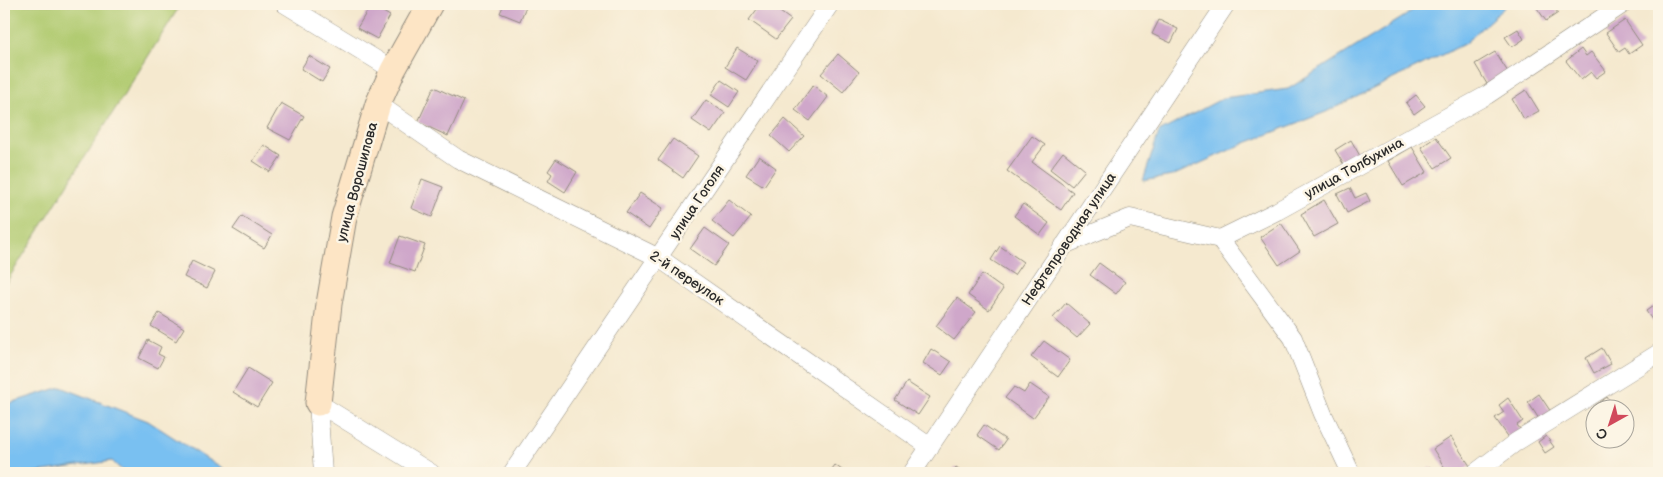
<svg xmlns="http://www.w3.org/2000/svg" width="1663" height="477" font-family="'Balsamiq Sans',sans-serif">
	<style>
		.green { fill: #b0ca70; stroke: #6e7a4e }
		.water { fill: #79c0f1; stroke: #52768e }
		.building { fill: #cfa7ca }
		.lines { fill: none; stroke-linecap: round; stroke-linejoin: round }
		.street-casing { stroke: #908a7d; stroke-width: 19 }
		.secondary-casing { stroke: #908a7d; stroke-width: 27 }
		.street { stroke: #fff; stroke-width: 18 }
		.secondary { stroke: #fde5c5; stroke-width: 25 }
		.labels { text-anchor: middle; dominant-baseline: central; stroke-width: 5; stroke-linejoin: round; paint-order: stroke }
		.street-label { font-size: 14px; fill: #2b2b2b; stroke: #fcf5e5 }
	</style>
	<rect width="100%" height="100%" fill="#fcf5e5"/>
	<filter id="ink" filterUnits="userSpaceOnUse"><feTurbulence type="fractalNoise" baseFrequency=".02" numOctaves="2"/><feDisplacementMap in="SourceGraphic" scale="10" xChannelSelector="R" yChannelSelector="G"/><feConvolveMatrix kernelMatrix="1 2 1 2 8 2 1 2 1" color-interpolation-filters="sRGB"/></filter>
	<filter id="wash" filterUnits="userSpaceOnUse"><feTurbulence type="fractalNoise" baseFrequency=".0096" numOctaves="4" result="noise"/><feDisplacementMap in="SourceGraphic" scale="20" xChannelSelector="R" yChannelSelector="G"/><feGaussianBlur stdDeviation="1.12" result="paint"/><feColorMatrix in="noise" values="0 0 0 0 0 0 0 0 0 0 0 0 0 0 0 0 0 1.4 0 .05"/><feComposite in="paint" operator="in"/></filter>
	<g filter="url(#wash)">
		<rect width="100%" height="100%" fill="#f5e9cf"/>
		<!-- green -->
		<path class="green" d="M4,4H181L4,286Z"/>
		<!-- water -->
		<path class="water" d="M1420,4H1508L1464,44L1326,112L1243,144L1172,176L1143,181L1159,132L1223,98L1288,89L1405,16Z
			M61,387L148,421L224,470L226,473H125L112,461L30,473H4V405Z"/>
		<g id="blocks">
			<!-- building -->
			<path class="building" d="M504,4H527L520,21L500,13Z
				M761,4H769L791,20L776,39L749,20Z
				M1543,4H1552L1558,13L1546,21L1537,8Z
				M371,5L390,16L377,39L357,28Z
				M1159,20L1178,29L1171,43L1152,34Z
				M1625,20L1642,45L1629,54L1625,48L1619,52L1606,33Z
				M1518,29L1524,39L1512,47L1505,37Z
				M737,48L758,61L746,80L725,67Z
				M1581,49L1586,56L1591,52L1606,71L1596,78L1591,72L1581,80L1566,61Z
				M1495,52L1508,72L1487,84L1475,64Z
				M838,54L859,72L843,92L821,74Z
				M309,56L330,69L322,82L301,69Z
				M721,80L739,92L729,107L711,95Z
				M813,85L828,97L810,121L795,110Z
				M434,87L464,101L448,136L418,122Z
				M1526,90L1539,111L1524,119L1512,99Z
				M1416,95L1425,106L1414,114L1406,103Z
				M706,100L725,113L711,133L692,120Z
				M281,103L304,116L290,140L267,128Z
				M785,119L804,136L789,152L771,136Z
				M1032,136L1045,145L1032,162L1073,192L1061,210L1007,171Z
				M1436,137L1451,158L1435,168L1421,147Z
				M673,139L698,156L683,178L658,160Z
				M1351,140L1360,156L1344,165L1335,150Z
				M264,145L281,156L270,172L253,161Z
				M1412,147L1427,172L1403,186L1388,161Z
				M1063,152L1085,170L1072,186L1050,169Z
				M759,156L776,168L764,186L746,175Z
				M556,159L577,172L565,192L548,181L552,174L548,171Z
				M422,179L443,187L432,217L411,208Z
				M1350,188L1355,198L1366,193L1370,201L1347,213L1337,194Z
				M640,193L663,208L649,229L626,213Z
				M729,200L751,217L734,238L712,221Z
				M1324,200L1338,224L1314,237L1301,214Z
				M1023,204L1049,223L1040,235L1014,216Z
				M242,216L272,235L264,248L233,229Z
				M1281,223L1300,251L1279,265L1260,237Z
				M705,228L729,245L714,266L690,249Z
				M400,236L425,245L415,272L390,263Z
				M1000,246L1023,262L1014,275L991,260Z
				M192,261L215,272L207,288L184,277Z
				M1099,263L1125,282L1116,294L1090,275Z
				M982,274L1003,289L989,310L968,295Z
				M957,298L976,312L954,340L936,326Z
				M1659,302V330L1646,311Z
				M1066,303L1090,324L1077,338L1053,318Z
				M159,313L184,328L176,341L151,326Z
				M148,340L161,347L158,354L164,357L158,368L139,358Z
				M1044,341L1070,360L1058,377L1031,357Z
				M1602,348L1611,364L1594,373L1586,358Z
				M931,349L951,362L942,375L923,363Z
				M248,368L272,383L257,407L233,392Z
				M907,382L930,397L918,415L895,400Z
				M1030,384L1049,397L1033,418L1005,398L1014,387L1024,393Z
				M1539,394L1553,415L1541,422L1528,402Z
				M1607,397L1615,410H1596V413L1592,408Z
				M1508,398L1523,421L1517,425L1524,434L1512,442L1495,418L1504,412L1499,405Z
				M984,425L1006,440L999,450L977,435Z
				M1546,436L1554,447L1545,453L1538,442Z
				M1451,437L1470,466L1459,473H1448L1433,449Z
				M835,465L846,473H829Z
				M956,467L965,473H952Z
				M1431,467L1435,473H1422Z"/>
		</g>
	</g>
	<g filter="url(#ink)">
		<use href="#blocks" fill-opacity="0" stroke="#908a7d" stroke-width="1"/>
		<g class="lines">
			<defs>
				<path id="street" d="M285,4L393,70
					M378,104L458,159L659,258L930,447
					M1220,239L1293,338L1323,414L1351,473
					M1064,245L1130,218L1220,239L1277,211L1487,95L1623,4
					M318,403L431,473
					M318,403L323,473
					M512,473L830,4
					M912,473L1226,4
					M1475,473L1516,442L1659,353"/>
				<path id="secondary" d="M318,403L329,304L344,217L378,104L393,70L430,4"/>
			</defs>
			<!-- street casing -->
			<use href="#street" class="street-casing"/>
			<!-- secondary casing -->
			<use href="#secondary" class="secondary-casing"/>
			<!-- street -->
			<use href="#street" class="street"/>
			<!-- secondary -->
			<use href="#secondary" class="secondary"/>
		</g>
	</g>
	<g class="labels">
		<!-- street labels -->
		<g class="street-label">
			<text transform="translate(1354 168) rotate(-29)">улица Толбухина</text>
			<text transform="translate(357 182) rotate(-75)">улица Ворошилова</text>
			<text transform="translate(697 202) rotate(-56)">улица Гоголя</text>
			<text transform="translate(1069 239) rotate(-56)">Нефтепроводная улица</text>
			<text transform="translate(687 278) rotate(34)">2-й переулок</text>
		</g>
	</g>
	<!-- margin -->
	<rect width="1663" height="477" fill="none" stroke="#fcf5e5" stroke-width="20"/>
	<!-- north arrow -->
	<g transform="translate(1610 424) rotate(219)"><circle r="24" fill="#fcf5e5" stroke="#a8a49b"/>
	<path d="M0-4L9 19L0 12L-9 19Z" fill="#d1495b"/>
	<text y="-8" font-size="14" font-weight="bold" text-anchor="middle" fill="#2b2b2b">С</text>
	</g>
</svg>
